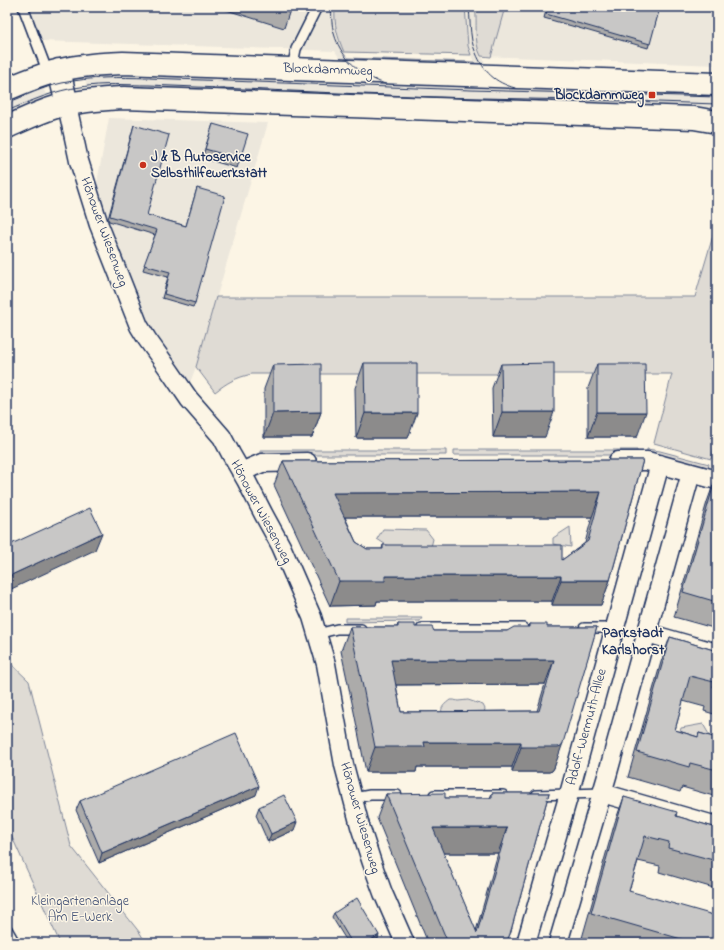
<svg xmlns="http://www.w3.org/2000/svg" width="724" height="950" font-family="'Indie Flower',sans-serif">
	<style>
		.built { fill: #ece7dc }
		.green { fill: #dfdbd4; stroke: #7d8599 }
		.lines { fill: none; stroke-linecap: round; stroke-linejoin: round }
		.service-casing { stroke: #1b2f5e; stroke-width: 12 }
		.minor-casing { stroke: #1b2f5e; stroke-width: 21 }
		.tertiary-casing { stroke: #1b2f5e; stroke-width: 25 }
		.service { stroke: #fcf5e5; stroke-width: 9 }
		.minor { stroke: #fcf5e5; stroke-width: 18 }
		.tertiary { stroke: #fcf5e5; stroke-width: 22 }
		.tram { stroke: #1b2f5e; stroke-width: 1 }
		.wall { fill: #acabaa; stroke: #1b2f5e; fill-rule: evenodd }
		.shaded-wall { fill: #8c8b8b; stroke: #1b2f5e }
		.building { fill: #c8c7c6; stroke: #1b2f5e; fill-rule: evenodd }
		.poi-dot { fill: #c8321e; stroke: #fcf5e5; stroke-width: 1.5 }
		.labels { text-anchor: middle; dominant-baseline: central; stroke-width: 3; stroke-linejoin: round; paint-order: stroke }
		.street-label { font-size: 14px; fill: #1b2f5e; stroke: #fcf5e5 }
		.poi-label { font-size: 14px; font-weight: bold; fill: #1b2f5e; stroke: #fcf5e5; text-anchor: end }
		.park-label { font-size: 14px; fill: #425176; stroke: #fcf5e5 }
		.neighbourhood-label { font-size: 15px; font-weight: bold; fill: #1b2f5e; stroke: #fcf5e5 }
	</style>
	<rect width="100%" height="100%" fill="#fcf5e5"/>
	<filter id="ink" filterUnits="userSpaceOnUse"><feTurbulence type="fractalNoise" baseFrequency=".025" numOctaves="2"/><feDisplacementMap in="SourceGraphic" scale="8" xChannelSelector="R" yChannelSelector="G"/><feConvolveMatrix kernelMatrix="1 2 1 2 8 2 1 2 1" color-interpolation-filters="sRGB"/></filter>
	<g filter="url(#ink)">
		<!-- built -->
		<path class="built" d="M29,7H335V24L336,32L344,52L353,62H342L335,51L280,49L41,41Z
			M465,7H475L476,38L485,7H717V65L482,56L487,67H476L471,55L468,46Z
			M111,74H131L717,95V108L133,88L87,90L85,76Z
			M43,86L47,99L7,115V100Z
			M109,118L268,123L196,367L189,385L142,315L144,308L135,293L107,221L96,188Z"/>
		<!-- green -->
		<path class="green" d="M335,7H465L468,46L471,55L344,52C337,36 334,24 335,7Z
			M475,7H505L491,57L481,56C473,41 478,23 475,7Z
			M348,58L474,62L476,67L353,62Z
			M717,222V438L711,459L654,443L672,374H252C235,378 228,382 215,392L196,367L216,297H695Z
			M647,449L660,451L709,464L708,470L647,455Z
			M260,450H446V455H260Z
			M454,450H637V455H454Z
			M570,527L571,547L553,544V538Z
			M383,529L426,530L433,539L430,551L399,553L377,539Z
			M345,618H422L420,621L345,622Z
			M7,660L29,681L71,846L140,933L146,943H60L7,826Z
			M450,700H454L458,701L468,700L483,705L485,709L484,713L442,714C440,707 445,704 450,700Z
			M703,724L710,736L707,745L679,735L681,728Z"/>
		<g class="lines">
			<defs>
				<path id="service" d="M23,7L48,73
					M292,69L296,49L317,7
					M422,628H523
					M584,628H615
					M317,634L337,629H361
					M434,795H503
					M536,795L602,793
					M353,798L370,795H397
					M7,929L15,943"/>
				<path id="minor" d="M67,105L79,161L99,225L139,326L147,339L167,367L189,399L222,437L231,454L246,480L264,515L281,546L312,617L326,664L344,765L360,826L372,863L383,893L405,943
					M618,461H647L717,480
					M241,472L262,463L307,462
					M647,633L717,653
					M602,793L717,826
					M526,943L569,794L660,464
					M558,943L607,776L691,473"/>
				<path id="tertiary" d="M59,70L67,105
					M7,89C24,82 40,75 57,71C79,65 101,64 123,63L717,84
					M7,127C23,120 39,112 56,107C78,101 101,99 124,98L694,118L717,122"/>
			</defs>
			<!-- service casing -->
			<use href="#service" class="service-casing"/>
			<!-- minor casing -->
			<use href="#minor" class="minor-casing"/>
			<!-- tertiary casing -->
			<use href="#tertiary" class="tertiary-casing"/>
			<!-- service -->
			<use href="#service" class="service"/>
			<!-- minor -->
			<use href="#minor" class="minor"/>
			<!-- tertiary -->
			<use href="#tertiary" class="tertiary"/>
			<!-- tram -->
			<path class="tram" d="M332,7C328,44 351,72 385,84
				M469,7C470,18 470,30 472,41C473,45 474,49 476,53C484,72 494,82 515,88
				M7,103C25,96 43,87 62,83C91,77 119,77 148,78L471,90L717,97
				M7,111C31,101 55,90 81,87C103,83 126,85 149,85L433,97L627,101L717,104"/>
		</g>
		<!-- wall -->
		<path class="wall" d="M217,7H291L284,28Z
			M547,7H660L648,48L544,18Z
			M213,124L240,159L237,168L202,158Z
			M134,125L147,215L186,226L197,188L195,303L193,307L162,298L168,277L143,270L155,235L109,221L108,219Z
			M364,363L408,438H356L355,388Z
			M501,364L545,437H493L492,388Z
			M597,364L637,437H588V388Z
			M273,365L321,412L312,437H264V389Z
			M643,460L610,580L601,605H552V601H377L376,605L330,606L274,485L283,461ZM345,517H592L585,543L562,560L383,545L382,549H367L356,542Z
			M716,477H717V629L674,617L707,502Z
			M398,624L415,627L434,631H507L529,627L530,624L547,627H597L554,768L552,771L549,772H512V767H417L416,772H366L354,712L341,651L350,627H397ZM545,684L537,711L401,712L396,685Z
			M670,637L717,651V715L704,711L705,707L683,701L675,730L698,737L699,733L717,738V797L682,787L680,792L628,777L661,662Z
			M492,793H549L510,934L506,943H428L377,818L386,794L445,798H490ZM443,853H498L476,931Z
			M256,795L99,863L76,810L80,801Z
			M624,797L676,816L717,828V889L659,872L660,866L638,861L629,891L717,943H599L582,938L615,822Z
			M259,807L294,830L268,842L256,815Z
			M334,913L378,939L372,943H348L332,917Z"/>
		<!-- shaded-wall -->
		<path class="shaded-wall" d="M321,412L312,437H264L273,413Z
			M502,412H554L545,437H493Z
			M597,412H646L637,437H588Z
			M365,413H417L408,438H356Z
			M601,492L592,517H324L333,493Z
			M102,533L95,550L7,591V577Z
			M385,576H561L552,601H377L376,605L330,606L339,581Z
			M561,580H610L601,605H552Z
			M391,660H554L545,684L382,685Z
			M424,742H521L512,767H417L416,772H366L375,747Z
			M563,743L554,768L552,771L549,772H512L521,747Z
			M259,786L256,795L99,863L102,853Z
			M297,822L294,830L268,842L271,834Z
			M433,828H507L498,853H424Z
			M379,935L378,939L372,943H366Z"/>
		<!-- building -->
		<path class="building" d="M280,7H291L290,10Z
			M548,7H660L650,44L546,14Z
			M213,124L248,134L240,159L205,149Z
			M134,125L169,135L147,215L186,226L197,188L225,196L195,303L164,294L170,272L144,265L157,230L110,216V215Z
			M364,363H417V413H365Z
			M554,363V412H502L501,364Z
			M321,364V412L273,413V365Z
			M597,364H645L646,412H597Z
			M643,460L610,580H561V576H385V581H339L283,461ZM601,492L588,541L562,560V545H383V549H367L356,542L333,493Z
			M716,477H717V602L683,592Z
			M90,508L102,533L7,577V546Z
			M398,624H415V627H432L434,631H507L514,627H530V624H547V627H597L563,743L561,746L558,747H521V742H424L425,747H375L363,687L350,627H398ZM391,660H554L539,711L401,712Z
			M670,637L717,651V688L713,687L714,682L690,676L675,730L698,737L699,733L717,738V770L690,763L689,767L637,752Z
			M236,733L259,786L102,853L80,801Z
			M445,793V798H492V793H549L510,934L506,943H448L386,794ZM433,828H507L477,933Z
			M284,795L297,822L271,834L259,807Z
			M624,797L677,812L676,816L717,828V861L668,848L669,842L645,836L629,891L717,916V943H695L591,913Z
			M357,898L379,935L366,943H352L334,913Z
			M315,936L318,943H299Z"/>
	</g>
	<!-- markers -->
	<g class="poi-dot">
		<rect x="648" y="91" width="8" height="8" rx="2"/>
		<circle cx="143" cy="165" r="4"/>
	</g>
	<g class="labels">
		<!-- street labels -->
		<g class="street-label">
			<text transform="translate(328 70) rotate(2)">Blockdammweg</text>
			<text transform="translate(104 232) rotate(70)">Hönower Wiesenweg</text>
			<text transform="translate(261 512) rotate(62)">Hönower Wiesenweg</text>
			<text transform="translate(587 727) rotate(-75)">Adolf-Wermuth-Allee</text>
			<text transform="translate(360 818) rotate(74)">Hönower Wiesenweg</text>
		</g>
		<!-- poi labels -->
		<g class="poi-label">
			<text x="644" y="95">Blockdammweg</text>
			<text x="151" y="157" text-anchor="start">J &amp; B Autoservice<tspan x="151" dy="16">Selbsthilfewerkstatt</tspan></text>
		</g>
		<!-- park labels -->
		<g class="park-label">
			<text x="80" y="901">Kleingartenanlage<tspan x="80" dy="16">Am E-Werk</tspan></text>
		</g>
		<!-- neighbourhood labels -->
		<g class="neighbourhood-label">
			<text x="633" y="633">Parkstadt<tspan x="633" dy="17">Karlshorst</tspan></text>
		</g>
	</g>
	<!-- margin -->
	<rect width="724" height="950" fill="none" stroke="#fcf5e5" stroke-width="24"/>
	<rect x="12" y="12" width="700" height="926" fill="none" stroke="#1b2f5e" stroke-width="1.5" filter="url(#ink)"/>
</svg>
